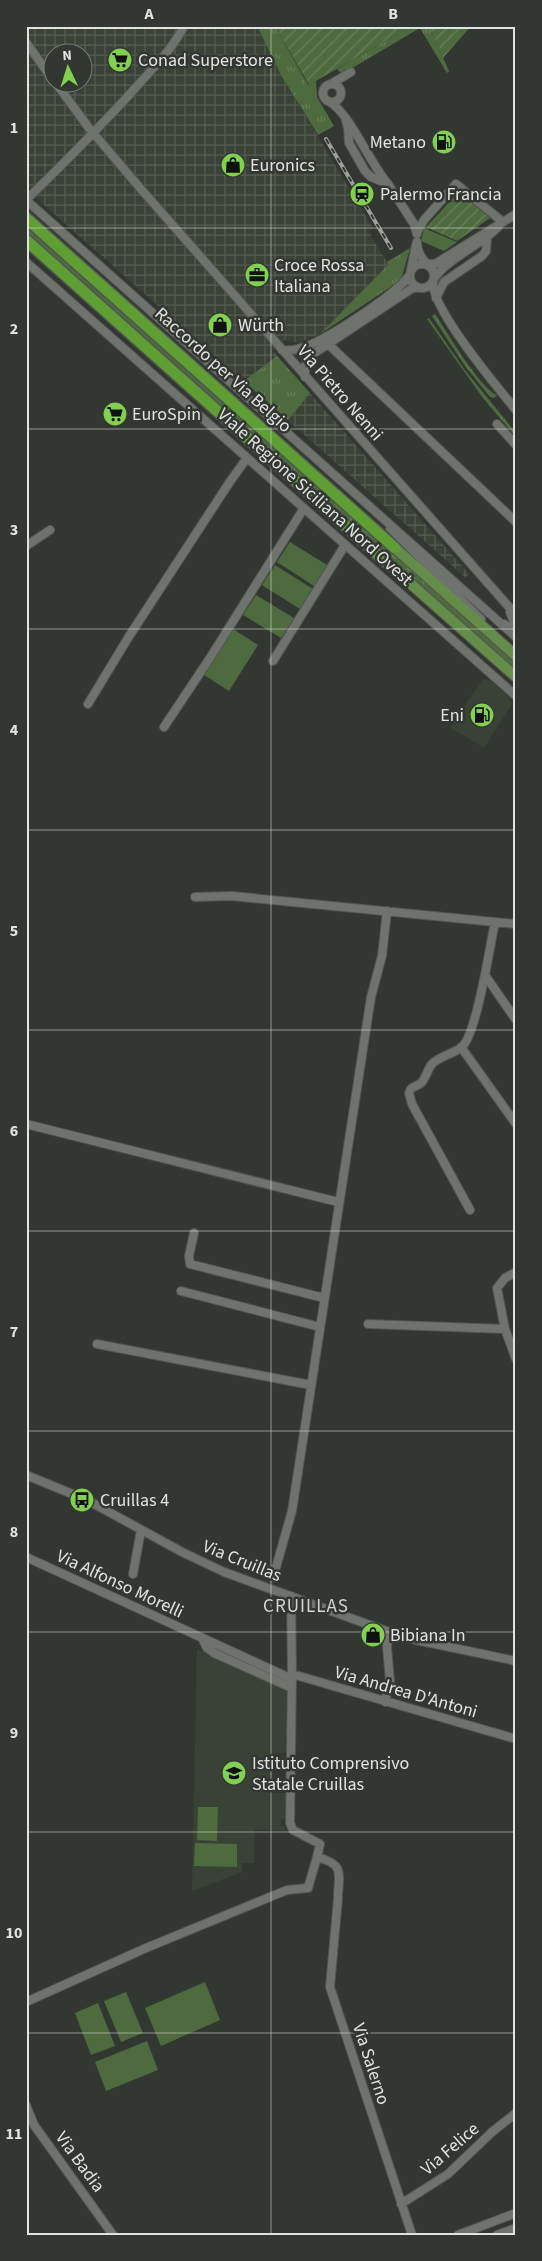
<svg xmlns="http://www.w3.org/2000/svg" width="542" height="2261" font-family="'Source Sans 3',sans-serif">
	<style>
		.built { fill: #3a4136 }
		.industrial { fill: url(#industrial-grid); fill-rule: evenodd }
		.grass { fill: url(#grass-tufts) }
		.park { fill: #4e6a3f }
		.garden { fill: url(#garden-furrows) }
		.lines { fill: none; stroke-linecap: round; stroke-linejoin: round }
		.minor-casing { stroke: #525551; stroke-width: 10 }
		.major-casing { stroke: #525551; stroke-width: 12 }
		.highway-casing { stroke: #525551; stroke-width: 14 }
		.minor { stroke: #6f736d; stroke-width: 8 }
		.major { stroke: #658d4a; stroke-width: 10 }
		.highway { stroke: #5e9e33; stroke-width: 11 }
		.rail-casing { stroke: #9fa19e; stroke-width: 4 }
		.rail { stroke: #333732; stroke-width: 2; stroke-dasharray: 5.5; stroke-linecap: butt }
		.grid { fill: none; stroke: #e1e3e0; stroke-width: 1; stroke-opacity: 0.55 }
		.labels { text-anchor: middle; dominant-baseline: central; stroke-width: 5; stroke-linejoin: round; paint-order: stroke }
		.poi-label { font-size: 18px; fill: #e1e3e0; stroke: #333732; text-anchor: start }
		.street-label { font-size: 18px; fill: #e1e3e0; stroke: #333732 }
		.neighbourhood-label { font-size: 19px; letter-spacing: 1px; fill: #d1d5cf; stroke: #333732 }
		.neatline { fill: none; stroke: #e1e3e0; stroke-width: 2 }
		.grid-label { font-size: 16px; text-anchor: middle; font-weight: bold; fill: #e1e3e0 }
	</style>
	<defs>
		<pattern id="industrial-grid" width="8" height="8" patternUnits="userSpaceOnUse" patternTransform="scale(1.25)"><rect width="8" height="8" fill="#3a4136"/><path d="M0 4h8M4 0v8" fill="none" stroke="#565c53"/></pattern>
		<pattern id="grass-tufts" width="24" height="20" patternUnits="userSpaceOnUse" patternTransform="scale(1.25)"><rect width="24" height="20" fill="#4e6a3f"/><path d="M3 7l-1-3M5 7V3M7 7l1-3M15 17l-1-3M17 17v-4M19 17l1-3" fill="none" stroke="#677f5a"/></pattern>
		<pattern id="garden-furrows" width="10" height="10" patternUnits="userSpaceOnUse" patternTransform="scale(1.25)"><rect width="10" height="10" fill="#4e6a3f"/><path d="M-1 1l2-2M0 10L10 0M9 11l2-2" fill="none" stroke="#677f5a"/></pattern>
	</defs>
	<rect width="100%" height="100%" fill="#333732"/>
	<!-- built -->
	<path class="built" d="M483,679L491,681L507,695L512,704L484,748L450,727Z
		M197,1649L207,1653L209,1657H214L285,1689L288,1695L287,1753H273L272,1792L286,1793L285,1818L281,1820V1826L285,1827V1831L255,1829L254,1863H242V1872L192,1891Z"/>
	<!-- industrial -->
	<path class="industrial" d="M26,26H257L281,75L373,228L369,230L373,240L389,265L320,334L299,343L285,340L273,351L469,574L465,577L26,189ZM52,52H82V82H52Z"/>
	<!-- grass -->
	<path class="grass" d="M257,26H275L308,85L316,81L317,97L334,126L318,135L281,75Z
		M411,26H429L449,71L447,73L420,28L342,74L337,69Z
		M26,224L516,663V670L26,234Z
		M410,248L401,280L320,334L388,265L387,262Z
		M435,314C447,332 480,388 497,395L494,398L490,397L465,366L432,316Z
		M429,318L464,369L516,433V437L483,398L427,319Z
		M277,356L310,393L288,420L244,381Z"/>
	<!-- park -->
	<path class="park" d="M424,228L457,242L444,251L421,241Z
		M290,542L327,565L314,586L277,562Z
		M275,565L313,589L300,609L262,585Z
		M256,595L294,618L281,638L243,615Z
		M233,629L258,645L229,691L204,675Z
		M198,1807H218L217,1841L197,1840Z
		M195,1843L237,1844V1867L194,1866Z
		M205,1982L220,2020L161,2046L145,2008Z
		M126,1992L143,2033L121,2042L104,2001Z
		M98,2003L115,2046L91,2055L75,2013Z
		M147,2041L158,2070L106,2091L95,2062Z"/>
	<!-- garden -->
	<path class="garden" d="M275,26H411L309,85Z
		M429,26H471L443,58Z
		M459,192L490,218L457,241L426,227Z"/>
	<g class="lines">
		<defs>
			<path id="minor" d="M26,42L52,79
				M55,82L89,128L140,188L516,615
				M331,84L351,72
				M323 93a9 9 0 1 1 18 0a9 9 0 1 1-18 0Z
				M328,101C349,111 370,164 388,184L371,177L365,171L349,143L348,128L345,117
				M388,184L414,224L417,234
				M26,200L516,637
				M26,200C65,162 103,124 139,84C155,66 173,48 184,26
				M417,232L424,220L456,184L503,222
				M417,242C417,251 421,258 427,264H435L516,214
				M26,262L516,696
				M410 276a12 12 0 1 1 24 0a12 12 0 1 1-24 0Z
				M411,270L416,245
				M434,279C445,260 481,245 498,227
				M433,282C431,308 497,387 516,410
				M436,298L444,282L482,256L486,251L487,239
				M328,344L516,522
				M282,350C290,351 297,350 305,347C329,338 394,296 409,276
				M305,377V366L310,356L411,289L418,287
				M497,424L516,445
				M390,528L481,619
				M26,546L50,530
				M504,624L510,627L515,624L510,612
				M273,661L345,545
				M88,704L128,638L229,483L247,458
				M164,727L210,658L304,508
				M195,897L232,896L516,924
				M485,975L516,1020
				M461,1047L516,1124
				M26,1124L338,1202
				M470,1210L412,1104L409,1093C411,1086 415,1087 420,1084C426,1079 427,1070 432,1064C440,1056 453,1054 462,1047C477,1033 490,945 495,922
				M194,1233L189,1256L190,1264L324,1298
				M516,1272L505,1278L497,1288L505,1329L516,1359
				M181,1291L320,1327
				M368,1324L505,1329
				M97,1344L311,1385
				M26,1475L87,1500L182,1552L224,1572L389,1632L416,1640L516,1661
				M26,1557L292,1679
				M133,1574L141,1530
				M273,1578L292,1511L371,997L382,956L387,911
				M291,1596L292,1674
				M202,1638L207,1648L214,1653L292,1688
				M385,1702L390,1681L387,1647L389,1632
				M338,1894C340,1870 342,1864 317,1857L320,1844L293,1830L290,1823L292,1674L516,1739
				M338,1898L330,1987L412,2235
				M26,2002L146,1948L287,1890L308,1888L317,1857
				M26,2105L34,2125L113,2235
				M401,2204L448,2174L492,2132L516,2113
				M458,2235L516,2213
				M497,2235L516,2228"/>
			<path id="major" d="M395,548L516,656
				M385,561L516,677"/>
			<path id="highway" d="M26,218L395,548
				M26,240L385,561"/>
		</defs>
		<!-- minor casing -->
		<use href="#minor" class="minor-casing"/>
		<!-- major casing -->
		<use href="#major" class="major-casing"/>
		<!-- highway casing -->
		<use href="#highway" class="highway-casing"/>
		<!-- minor -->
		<use href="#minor" class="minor"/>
		<!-- major -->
		<use href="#major" class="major"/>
		<!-- highway -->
		<use href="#highway" class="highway"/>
		<defs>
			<path id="rail" d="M326,139L391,248"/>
		</defs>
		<!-- rail casing -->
		<use href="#rail" class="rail-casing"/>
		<!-- rail -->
		<use href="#rail" class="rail"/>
	</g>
	<!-- grid -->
	<path class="grid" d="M271,26V2235M26,228H516M26,429H516M26,629H516M26,830H516M26,1030H516M26,1231H516M26,1431H516M26,1632H516M26,1832H516M26,2033H516"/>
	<!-- icons -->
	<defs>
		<symbol id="supermarket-disc" viewBox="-11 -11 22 22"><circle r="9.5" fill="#82d04f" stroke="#333732"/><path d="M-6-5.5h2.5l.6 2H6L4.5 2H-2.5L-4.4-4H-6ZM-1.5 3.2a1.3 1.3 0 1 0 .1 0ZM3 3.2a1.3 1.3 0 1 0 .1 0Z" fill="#111"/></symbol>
		<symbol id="fuel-disc" viewBox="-11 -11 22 22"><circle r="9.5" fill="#82d04f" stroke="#333732"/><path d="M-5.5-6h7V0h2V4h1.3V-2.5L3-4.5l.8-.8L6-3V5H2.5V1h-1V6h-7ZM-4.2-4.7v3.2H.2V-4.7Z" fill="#111"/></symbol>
		<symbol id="shop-disc" viewBox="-11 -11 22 22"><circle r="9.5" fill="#82d04f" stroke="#333732"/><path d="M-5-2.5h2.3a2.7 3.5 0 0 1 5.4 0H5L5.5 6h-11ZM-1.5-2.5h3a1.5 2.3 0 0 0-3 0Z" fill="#111"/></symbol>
		<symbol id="station-disc" viewBox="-11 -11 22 22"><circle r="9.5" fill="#82d04f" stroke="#333732"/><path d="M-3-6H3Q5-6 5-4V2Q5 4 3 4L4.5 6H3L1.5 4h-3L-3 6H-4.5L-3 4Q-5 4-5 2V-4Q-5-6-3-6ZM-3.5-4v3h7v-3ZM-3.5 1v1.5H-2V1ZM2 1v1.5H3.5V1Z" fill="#111"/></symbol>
		<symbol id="office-disc" viewBox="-11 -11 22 22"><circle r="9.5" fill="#82d04f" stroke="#333732"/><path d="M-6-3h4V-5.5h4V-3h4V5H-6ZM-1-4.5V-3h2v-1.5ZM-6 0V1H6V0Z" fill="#111"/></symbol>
		<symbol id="bus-disc" viewBox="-11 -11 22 22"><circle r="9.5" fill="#82d04f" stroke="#333732"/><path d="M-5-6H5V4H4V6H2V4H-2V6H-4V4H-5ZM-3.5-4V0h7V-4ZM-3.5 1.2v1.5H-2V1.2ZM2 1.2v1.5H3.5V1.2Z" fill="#111"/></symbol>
		<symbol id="school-disc" viewBox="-11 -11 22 22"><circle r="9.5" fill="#82d04f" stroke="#333732"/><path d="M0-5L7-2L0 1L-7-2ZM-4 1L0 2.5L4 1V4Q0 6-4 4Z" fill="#111"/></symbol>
	</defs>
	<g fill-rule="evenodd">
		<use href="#supermarket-disc" x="106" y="46" width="28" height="28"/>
		<use href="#fuel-disc" x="430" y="128" width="28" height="28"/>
		<use href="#shop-disc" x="219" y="151" width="28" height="28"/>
		<use href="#station-disc" x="348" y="180" width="28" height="28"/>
		<use href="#office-disc" x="243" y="261" width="28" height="28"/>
		<use href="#shop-disc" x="206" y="311" width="28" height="28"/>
		<use href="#supermarket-disc" x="101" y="400" width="28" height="28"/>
		<use href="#fuel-disc" x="468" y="701" width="28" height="28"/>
		<use href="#bus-disc" x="68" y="1486" width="28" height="28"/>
		<use href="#shop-disc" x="359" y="1621" width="28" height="28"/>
		<use href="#school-disc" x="220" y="1759" width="28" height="28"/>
	</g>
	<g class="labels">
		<!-- poi labels -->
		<g class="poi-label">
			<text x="138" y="60">Conad Superstore</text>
			<text x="426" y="142" text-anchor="end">Metano</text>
			<text x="250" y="165">Euronics</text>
			<text x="380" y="194">Palermo Francia</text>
			<text x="274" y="265">Croce Rossa<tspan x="274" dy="21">Italiana</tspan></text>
			<text x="238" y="325">Würth</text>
			<text x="132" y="414">EuroSpin</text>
			<text x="464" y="715" text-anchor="end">Eni</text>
			<text x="100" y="1500">Cruillas 4</text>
			<text x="390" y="1635">Bibiana In</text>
			<text x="252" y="1763">Istituto Comprensivo<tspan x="252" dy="21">Statale Cruillas</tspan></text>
		</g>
		<!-- street labels -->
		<g class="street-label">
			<text transform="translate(223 370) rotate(42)">Raccordo per Via Belgio</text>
			<text transform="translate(340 393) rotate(49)">Via Pietro Nenni</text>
			<text transform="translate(315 497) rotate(42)">Viale Regione Siciliana Nord Ovest</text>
			<text transform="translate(242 1561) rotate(22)">Via Cruillas</text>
			<text transform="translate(120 1584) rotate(25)">Via Alfonso Morelli</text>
			<text transform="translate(406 1692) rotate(16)">Via Andrea D'Antoni</text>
			<text transform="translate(371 2064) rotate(72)">Via Salerno</text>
			<text transform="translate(450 2149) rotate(-41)">Via Felice</text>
			<text transform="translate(80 2162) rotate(54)">Via Badia</text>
		</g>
		<!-- neighbourhood labels -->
		<g class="neighbourhood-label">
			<text x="306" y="1606">CRUILLAS</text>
		</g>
	</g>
	<!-- border -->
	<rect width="542" height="2261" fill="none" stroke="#333732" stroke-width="55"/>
	<!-- north arrow -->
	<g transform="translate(68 68) rotate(356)"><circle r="24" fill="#333732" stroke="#797c78"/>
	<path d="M0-4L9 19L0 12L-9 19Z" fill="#82d04f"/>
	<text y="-8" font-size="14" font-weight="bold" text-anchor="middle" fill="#e1e3e0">N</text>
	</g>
	<rect x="28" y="28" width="486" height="2206" class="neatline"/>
	<g class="grid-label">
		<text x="149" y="19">A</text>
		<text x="393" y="19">B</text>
		<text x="14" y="133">1</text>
		<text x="14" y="334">2</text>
		<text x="14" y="535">3</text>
		<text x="14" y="735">4</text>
		<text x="14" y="936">5</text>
		<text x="14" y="1136">6</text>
		<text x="14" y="1337">7</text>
		<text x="14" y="1537">8</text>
		<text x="14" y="1738">9</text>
		<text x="14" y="1938">10</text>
		<text x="14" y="2139">11</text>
	</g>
</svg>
